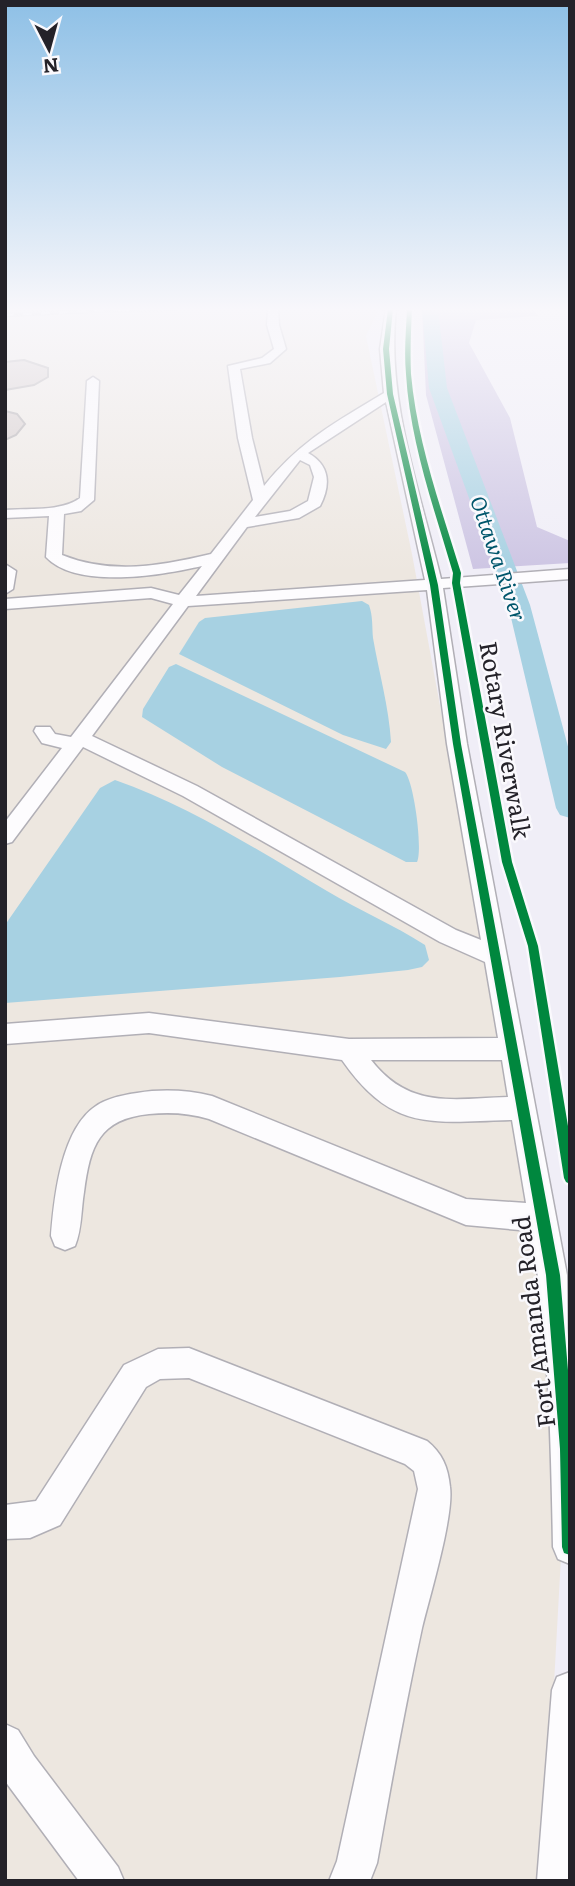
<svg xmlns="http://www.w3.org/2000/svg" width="575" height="1886" font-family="Literata,serif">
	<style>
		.industrial { fill: #ede7e0 }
		.forest { fill: #cdc5e3 }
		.water { fill: #a7d1e2 }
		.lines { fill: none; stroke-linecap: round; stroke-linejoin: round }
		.river { fill: #a7d1e2; fill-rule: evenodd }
		.building { fill: #d3c9c7; stroke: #aba7a9; stroke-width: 2 }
		.minor-casing { stroke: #b1afb6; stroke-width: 3 }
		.minor { fill: #fdfcfe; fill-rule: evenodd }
		.rail-casing { stroke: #bab9bc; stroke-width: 4.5 }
		.rail { stroke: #faf9fd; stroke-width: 2.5; stroke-dasharray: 9; stroke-linecap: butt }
		.cycleway-casing { stroke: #faf9fd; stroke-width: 5 }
		.cycleway { fill: #00873e; fill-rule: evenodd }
		.labels { text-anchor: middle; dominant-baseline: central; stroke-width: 5; stroke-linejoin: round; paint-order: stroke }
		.far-water-label { font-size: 21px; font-style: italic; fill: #00566c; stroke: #faf9fd }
		.street-label { font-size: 24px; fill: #242229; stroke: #faf9fd }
	</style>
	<rect width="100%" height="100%" fill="#f0eef7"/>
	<!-- industrial -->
	<path class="industrial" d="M5,309H379L366,336L412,554L497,1014L543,1295L562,1539L546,1828L538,1881H5Z"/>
	<!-- forest -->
	<path class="forest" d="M422,309H533L538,316L476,320L469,343L510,418L537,527L570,541V563L473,569L426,395Z"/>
	<!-- water -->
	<path class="water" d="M362,601L369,605C373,616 372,627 373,638C379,673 389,707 391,742L386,749L343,735L179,654L199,622L205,618Z
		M176,664L405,772C414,782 423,850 417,862H406L222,767L142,717L143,709L169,667Z
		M115,780C190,806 259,851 327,891C359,910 394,925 425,945L429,960L422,967L408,970L340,977L5,1003V925L100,788Z"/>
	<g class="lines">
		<!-- river -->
		<path class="river" d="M422,309H438L447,388L530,605L570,754V818L560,815L556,808L508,605L429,388Z"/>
	</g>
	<!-- building -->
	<path class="building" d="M24,360L48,368V377L34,385L5,390V362Z
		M5,411L17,414L25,424L16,435L5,440Z"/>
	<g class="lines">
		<defs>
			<path id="minor" d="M268,309H278L279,325L286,349L270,363L240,369L252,438L264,486C300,441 336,422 384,393L380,349L386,309H396C386,400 420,491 441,579L570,569V579L443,588L467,744L567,1275L570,1564L558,1559L553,1547C551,1442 549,1334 531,1231L466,1225L209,1119C189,1113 170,1112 149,1114C99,1119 90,1146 84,1192C81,1210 82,1229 75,1246L65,1250L55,1246L51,1236C54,1198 61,1129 96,1106C107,1098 123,1095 137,1093C162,1089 187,1090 212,1096L466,1199L526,1203L512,1120C431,1122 393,1133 342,1060L149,1033L5,1044V1024L149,1013L349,1039L498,1038L485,962L440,942L183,796L83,747L12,842L5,844V822L62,748L42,743L34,731L36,727H50L55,734L71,737L173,604L151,598L5,609V599L151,588L179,595L202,566C163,575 77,590 46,557L49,516L5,518V510C28,508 61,512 80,498L87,381L93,377L99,381L94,500L81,511L64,514L62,555C112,575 160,566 211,554L253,500L238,438L228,366L262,358L274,349L267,325ZM386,402L425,580L196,596L247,527L299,518L320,506C331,485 330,465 308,453ZM300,460L310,465L314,477L308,501L290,511L255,517ZM427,590L447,744L481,940L456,930L197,786L92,736L188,606ZM371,1060H502L508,1097C452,1099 409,1109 371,1060Z
				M5,564L16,571L13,589L5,594Z
				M189,1348L427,1441C442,1453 448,1467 450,1487C454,1516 430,1595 422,1628C405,1706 391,1784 377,1863L370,1881H329L337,1861L418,1489L414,1471L405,1464L189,1378L160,1379L146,1387L60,1525L30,1538L5,1539V1505L36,1501L124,1365L158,1349Z
				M570,1672V1881H537L552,1690L557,1677Z
				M5,1724L18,1730L34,1756L118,1867L124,1881H79L5,1781Z"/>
		</defs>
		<!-- minor casing -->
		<use href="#minor" class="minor-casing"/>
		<!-- minor -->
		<use href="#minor" class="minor"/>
		<defs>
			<path id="rail" d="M121,310L174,309
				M5,315L131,309"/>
		</defs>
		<!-- rail casing -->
		<use href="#rail" class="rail-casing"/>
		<!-- rail -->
		<use href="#rail" class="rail"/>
		<defs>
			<path id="cycleway" d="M388,309H393L389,349L393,394L438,585L461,744L560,1275L570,1394V1555L564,1553L562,1547L560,1449L546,1275L453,744L430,585L387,394L383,349Z
				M407,309H412C411,331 410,352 411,374C417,442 441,508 461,573L460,583L512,862L538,946L570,1138V1184L566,1182L564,1178L528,946L502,862L452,583L453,573C434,508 410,442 406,374C404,352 406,331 407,309Z"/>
		</defs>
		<!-- cycleway casing -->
		<use href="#cycleway" class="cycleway-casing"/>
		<!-- cycleway -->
		<use href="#cycleway" class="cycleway"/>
	</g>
	<!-- sky -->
	<linearGradient id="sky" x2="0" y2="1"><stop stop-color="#8ec0e6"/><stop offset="0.54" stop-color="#f8f7fb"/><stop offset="1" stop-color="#f8f7fb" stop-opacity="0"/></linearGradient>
	<rect width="575" height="573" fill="url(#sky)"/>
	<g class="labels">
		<!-- far-water labels -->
		<g class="far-water-label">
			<text transform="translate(500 558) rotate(71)">Ottawa River</text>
		</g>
		<!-- street labels -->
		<g class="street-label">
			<text transform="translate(507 740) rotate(80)">Rotary Riverwalk</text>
			<text transform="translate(532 1322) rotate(-97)">Fort Amanda Road</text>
		</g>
	</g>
	<!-- border -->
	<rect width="575" height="1886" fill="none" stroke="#242229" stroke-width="14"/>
	<!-- north arrow -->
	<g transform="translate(49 49) rotate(174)" stroke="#faf9fd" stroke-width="5" paint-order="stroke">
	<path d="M0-5L12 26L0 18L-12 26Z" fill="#242229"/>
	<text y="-10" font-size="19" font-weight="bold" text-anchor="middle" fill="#242229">N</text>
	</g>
</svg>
